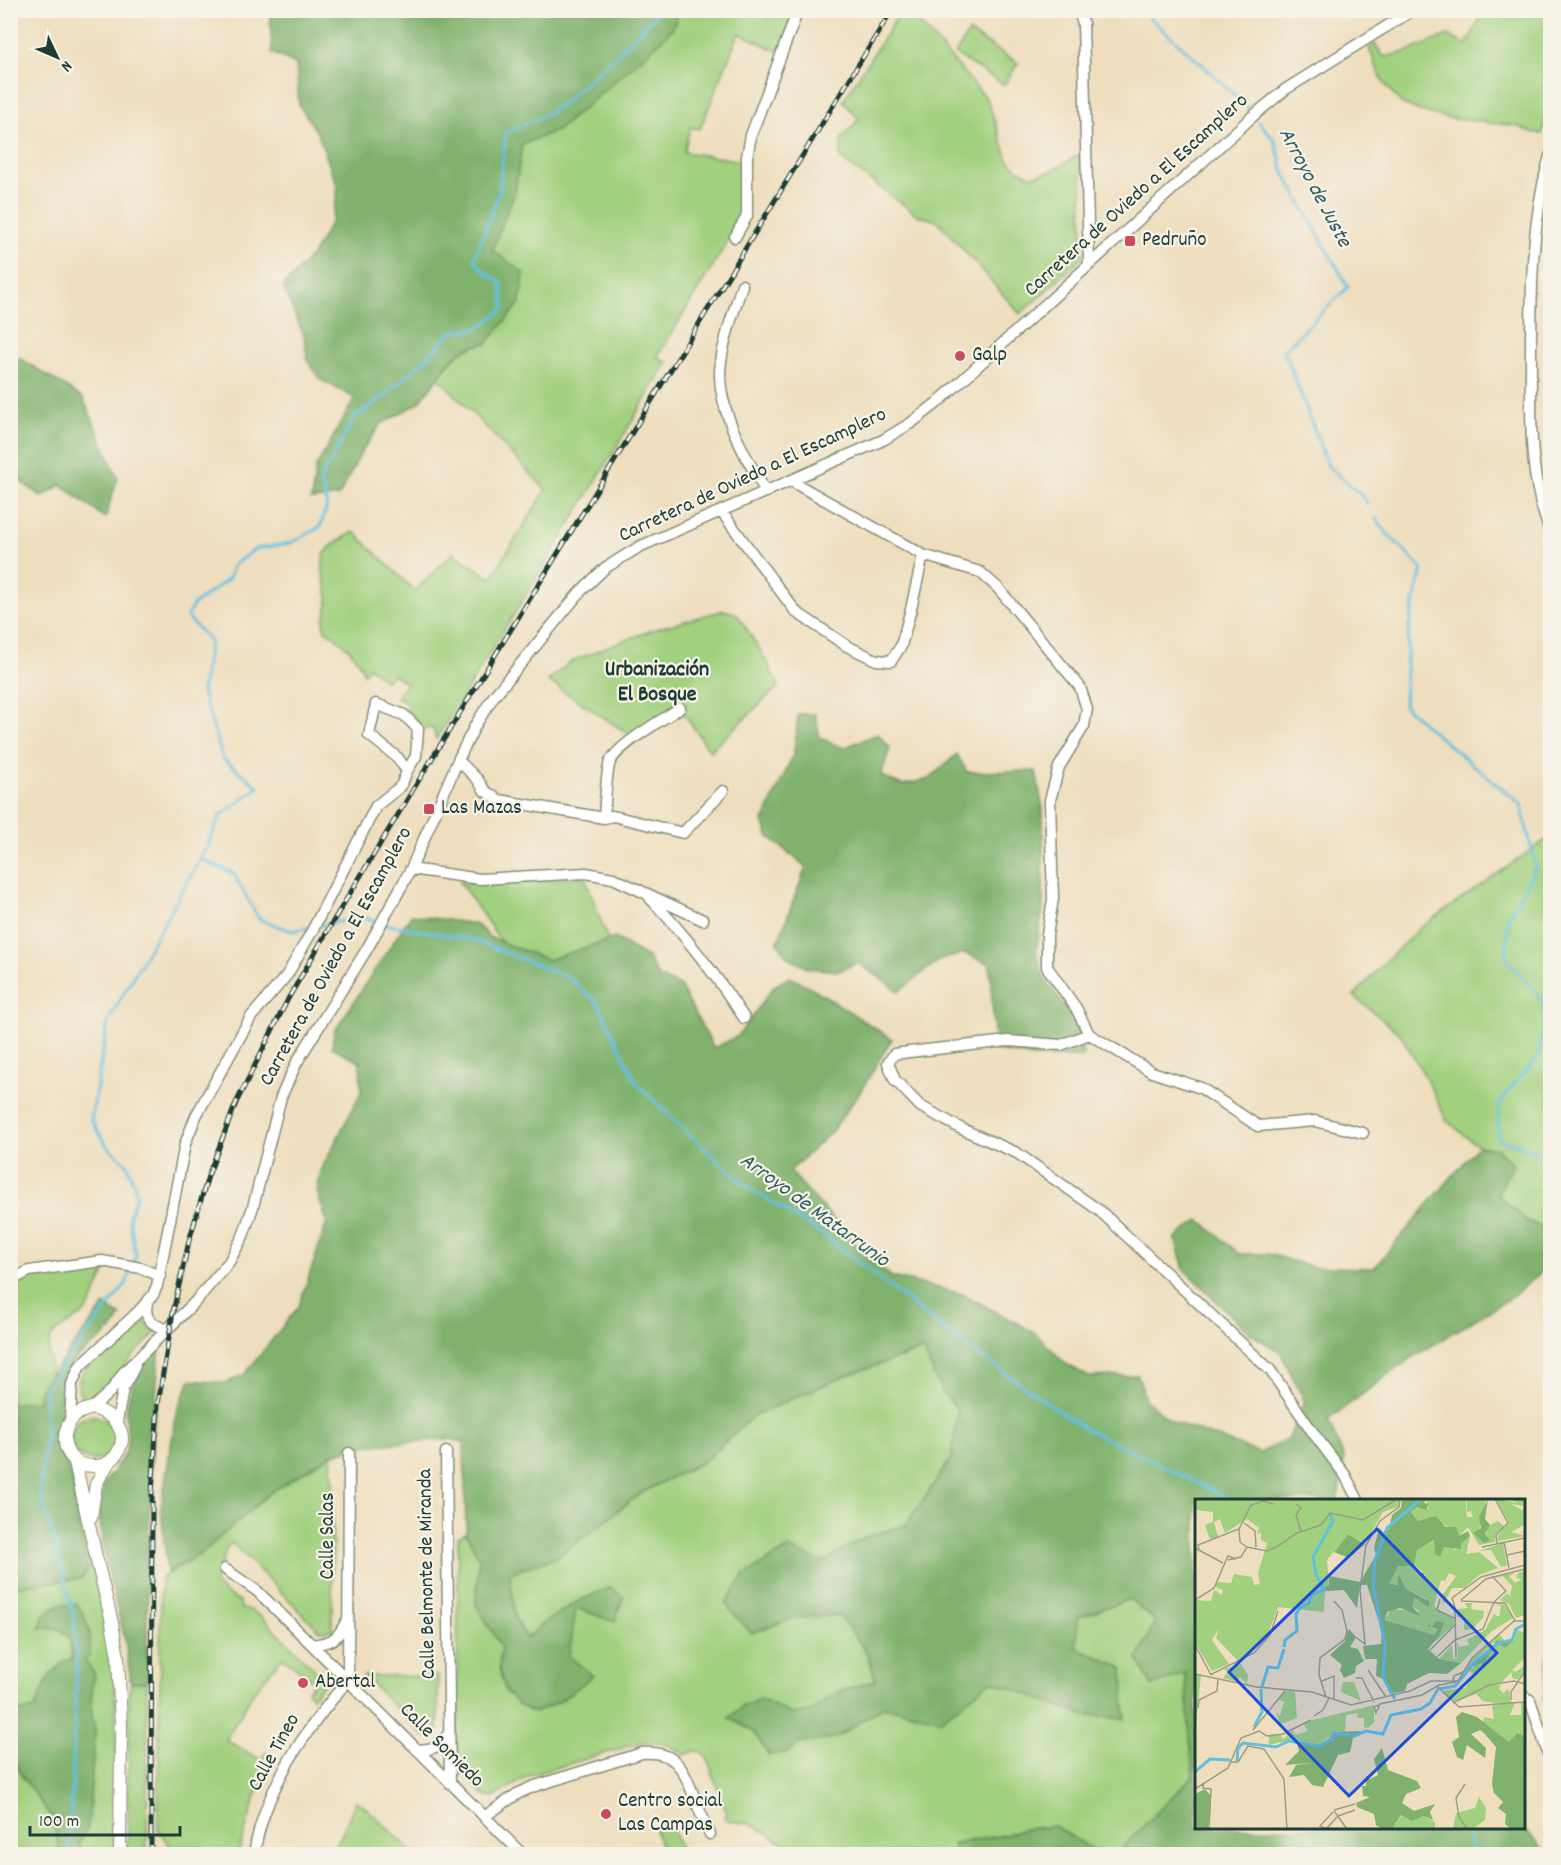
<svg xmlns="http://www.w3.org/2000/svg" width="1561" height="1865" font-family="Dekko,sans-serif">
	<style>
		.green { fill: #a1d07e; stroke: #608659; stroke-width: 1.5 }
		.forest { fill: #80b26d; stroke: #507850; stroke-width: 1.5 }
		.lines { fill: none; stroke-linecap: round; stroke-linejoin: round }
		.stream { stroke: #62c0e0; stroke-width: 3 }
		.minor-casing { stroke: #868e79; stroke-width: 13 }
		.major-casing { stroke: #868e79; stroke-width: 14 }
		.minor { stroke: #fff; stroke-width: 10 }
		.major { stroke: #fff; stroke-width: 12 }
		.rail-casing { stroke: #1f3d34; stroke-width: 5 }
		.rail { stroke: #f7f3e8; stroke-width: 3; stroke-dasharray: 9; stroke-linecap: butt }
		.poi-dot { fill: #d1495b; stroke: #f7f3e8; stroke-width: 2 }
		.labels { text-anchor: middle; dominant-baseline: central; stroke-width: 4.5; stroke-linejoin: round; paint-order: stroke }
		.street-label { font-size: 21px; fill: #1f3d34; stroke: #f7f3e8 }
		.poi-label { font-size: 21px; fill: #1f3d34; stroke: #f7f3e8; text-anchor: start }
		.water-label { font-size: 22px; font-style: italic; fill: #305e5f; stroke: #f7f3e8 }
		.neighbourhood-label { font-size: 22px; font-weight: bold; fill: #1f3d34; stroke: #f7f3e8 }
		.inset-river { fill: none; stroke: #62c0e0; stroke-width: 3 }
		.inset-road { fill: none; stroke: #9b9e87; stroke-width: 1.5 }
		.view { fill: #1d4ed8; fill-opacity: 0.15; stroke: #1d4ed8; stroke-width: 3 }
		.inset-edge { fill: none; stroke: #1f3d34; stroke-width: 3 }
	</style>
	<rect width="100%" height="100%" fill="#f7f3e8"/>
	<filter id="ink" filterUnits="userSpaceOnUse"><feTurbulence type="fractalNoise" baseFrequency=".0167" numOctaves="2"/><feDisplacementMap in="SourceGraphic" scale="12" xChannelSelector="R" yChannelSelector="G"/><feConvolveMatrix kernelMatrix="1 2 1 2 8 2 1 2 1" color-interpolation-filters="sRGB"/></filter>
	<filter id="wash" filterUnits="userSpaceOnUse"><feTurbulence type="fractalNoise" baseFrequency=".008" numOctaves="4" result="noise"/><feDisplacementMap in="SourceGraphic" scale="24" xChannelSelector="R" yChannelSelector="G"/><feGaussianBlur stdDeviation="1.35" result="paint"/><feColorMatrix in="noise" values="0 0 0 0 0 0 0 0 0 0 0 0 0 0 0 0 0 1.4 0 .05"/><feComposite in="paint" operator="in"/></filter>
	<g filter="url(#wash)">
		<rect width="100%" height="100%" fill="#eedebe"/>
		<!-- green -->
		<path class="green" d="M679,11H794L779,52L739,33L700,129L690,128L684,152L742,161V218L657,357L667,363L556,547L436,739L433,728L422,729L416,719L405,710L408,703L397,697L406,683L393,674L386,681L369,667L364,673C355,652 342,641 324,629C322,617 328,612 328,601C328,594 326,585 324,578C318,548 331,546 354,532L415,591L453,553L491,578L546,490L438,377C454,356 461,349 487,343L492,250L515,191L522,144L558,130L650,51L672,29Z
			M901,11H909L987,99L1008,160L1019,170L1031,176L1049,172L1081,154L1083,257L1020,314L938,221L919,216L840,158L841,140L859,119L843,101Z
			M1474,11H1550V109L1542,134L1527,131L1518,126L1448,118L1420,111L1401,103L1382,81L1369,48L1375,44L1384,57L1406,52L1448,35L1466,45L1480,19Z
			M969,32L1018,63L1004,85L955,54Z
			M1550,294V463L1547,435Z
			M724,610L737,614L762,653L779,686L710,751L680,708L635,738L548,681L569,663L611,645L656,629Z
			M1550,837V1231L1527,1221L1496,1194L1498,1149L1478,1146L1447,1121L1426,1078L1401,1035L1354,996L1382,965L1420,928Z
			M585,877L608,940L548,960L502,943L459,881C504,887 541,879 585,877Z
			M100,1266L107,1267L90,1306L82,1315L53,1334L49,1342V1356L51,1365L50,1376L39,1390L37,1403L30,1401L11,1405V1284L34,1274Z
			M141,1317L149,1327L157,1331L131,1358L101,1394L91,1401L85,1400C79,1394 76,1387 80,1378C84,1365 128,1329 141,1317Z
			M923,1350L942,1392L958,1409L951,1459L906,1525L863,1538L823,1563L751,1633L791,1619L839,1614L867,1653L876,1681L836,1693L814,1710L792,1714L760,1699L730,1718L753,1731L769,1755L798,1744L837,1737L884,1706L941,1720L991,1681L1087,1716L1123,1668L1076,1648L1078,1617L1130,1599L1155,1621L1138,1659L1152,1685L1185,1672L1193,1776L1116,1854H1103L1086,1846L1054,1826L1025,1829L1005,1835L954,1843L955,1854H802C784,1846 770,1833 752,1825C743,1821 731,1824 724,1818L727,1813L707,1758L702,1752L695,1751L684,1755C671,1743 656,1740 639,1743L531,1775L493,1797H486L457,1767L458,1537L466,1533L479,1558L476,1604L501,1647L499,1670L534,1713L560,1701L592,1676L569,1656L575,1607L623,1597L610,1587L578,1601L545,1622L527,1638L515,1618L510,1573L559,1556L641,1493L705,1461L752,1417L844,1376Z
			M71 1438a22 22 0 1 1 44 0a22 22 0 1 1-44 0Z
			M331,1455L333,1477L332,1629L328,1631H320L232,1543L227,1548L214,1584L228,1595L240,1601L241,1609L251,1610L264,1619L323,1678L324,1684L312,1697L307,1691L314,1682L282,1657L251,1696L226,1740L261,1760L265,1753L274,1755L257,1793L238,1854H172L168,1843L158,1830L161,1578L202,1553L271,1492Z
			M63,1458L69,1459L88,1549L113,1655L116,1718L115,1854H84L79,1844L88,1827L95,1730C90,1710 90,1693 94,1674L83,1660L84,1614L41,1628L59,1629L70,1638L73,1660L50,1675L34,1709L19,1713L11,1694V1586L82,1578L77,1517L73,1482Z
			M364,1676H438V1730L436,1735L430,1738L424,1736Z
			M147,1682V1854H128L129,1692L131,1683Z
			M10,1755L21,1775L53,1819L60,1854H11Z
			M356,1801L364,1806L415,1854H333Z
			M672,1828L682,1854H668L659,1842L655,1830Z"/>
		<!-- forest -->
		<path class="forest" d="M270,11H679L672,29L650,51L558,130L522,144L515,191L492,250L524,273L520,303L487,343L468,347L451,360L419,403L381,424L362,451L339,496L311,500L316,467L355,398L321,380L308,362L304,336L283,287L312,255L332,220L338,188L317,132L299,105L296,64L272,53Z
			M11,355L23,360L83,398L118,478L105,518L61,485L42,497L11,474Z
			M798,714H815L820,738L843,748L878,734L890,748L881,776L902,785L929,779L957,754L967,772L1036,771L1043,810V908L1036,951L1044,978L1080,1028L1083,1057H1034L995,1050L990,964L964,953L938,961L899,991L858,963L838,971L807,968L786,956L778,942L806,867L768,836L763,821L794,753Z
			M411,915L476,924L491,938L548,960L615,938L648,957L658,977L680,986L714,1048L738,1036L774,986L790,977L814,989L892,1039L860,1092L832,1131L790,1171L869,1259L892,1277L963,1294L1034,1332L1066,1364L1089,1377L1138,1375L1145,1399L1171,1421L1260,1453L1288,1439L1305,1402L1280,1352L1248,1332L1184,1269L1175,1238L1199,1220L1240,1254H1268L1314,1267L1374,1268L1478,1146L1498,1149L1513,1165L1497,1194L1527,1221L1550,1231V1265L1509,1299L1410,1359L1328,1420L1344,1458L1338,1500H1196V1828H1523L1544,1849L1546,1854H1116L1193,1776L1185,1673L1152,1686L1138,1659L1155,1621L1130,1599L1078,1617L1076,1647L1123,1668L1125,1719L1087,1716L991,1681L941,1720L884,1706L837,1737L798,1744L790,1752L769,1755L753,1731L729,1718L742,1707L760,1699L792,1714L813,1710L836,1693L876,1680L867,1653L839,1615L791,1619L751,1633L725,1604L744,1575L789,1548L823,1562L863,1538L906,1525L951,1459L958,1410L942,1392L923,1350L844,1376L752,1417L704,1461L641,1493L559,1556L510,1573L515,1618L527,1638L545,1622L578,1601L611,1587L623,1597L615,1622L576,1608L569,1656L593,1676L560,1701L534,1713L520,1706L506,1692L499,1670L501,1647L476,1604L479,1558L466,1533L464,1442L450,1439L360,1446L331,1455L271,1492L202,1553L167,1573L161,1507L176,1414L190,1380L226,1383L244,1375L299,1306L327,1222L317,1191L322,1168L361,1092L360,1062L332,1047L334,1032Z
			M105,1305L121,1316L112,1330L74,1360L68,1371L61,1427L57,1439L63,1458L73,1482L77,1517L88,1569L82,1578L12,1587L11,1586V1405L30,1401L37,1403L39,1390Z
			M159,1345L160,1348C149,1459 147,1570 147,1682L131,1683L125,1640L105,1559L98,1510L104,1484L126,1452L128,1440L126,1413L130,1393L139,1371L149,1355Z
			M1550,1501V1702L1544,1699L1549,1647L1545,1522L1549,1502Z
			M77,1604C89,1621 91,1634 90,1655L84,1660L94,1673C90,1693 90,1710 95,1730L88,1827L79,1844L84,1854H60L53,1819L21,1775L11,1755V1694L19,1712L34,1709L50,1675L66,1660H72L70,1638L59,1629L40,1628L44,1614L61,1605Z
			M1054,1826L1086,1846L1103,1854H970V1853L955,1854L953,1844L1005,1835L1025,1829Z"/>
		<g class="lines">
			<!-- stream -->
			<path class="stream" d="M1141,10L1205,67L1248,108
				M1259,122L1275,141L1284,173L1348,287L1283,351L1290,365L1328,466L1363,497L1367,503
				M1376,518L1386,532L1422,569L1409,625L1404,705L1428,728L1521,804L1536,867L1508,918L1506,959L1543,1001L1545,1025L1537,1059L1512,1086L1499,1106L1498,1139L1534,1150L1550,1152
				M200,859L233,873L259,919L292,931L311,927
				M385,924L473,940L566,976L598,1003L637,1084L694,1139L748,1187L828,1238L951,1335L1082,1427L1222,1495L1228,1500
				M318,926L363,917L379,922
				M133,1264L136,1256L129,1217L137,1194L127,1164L107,1146L91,1120L108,1021L206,849L220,816L259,787L223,759L202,691L210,641L187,617L193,605L228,579L234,565L255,549L291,543L320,527L327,506L320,480L355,417L384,396L428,357L451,332L479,328L504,309L501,283L485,272L474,260L499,193L506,133L545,115L563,103L622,50L660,10
				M1465,1828L1474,1854
				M68,1854L70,1835L77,1660L74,1618L58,1551L40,1493L46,1435L45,1387L126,1284L131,1270"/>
		</g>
	</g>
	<g filter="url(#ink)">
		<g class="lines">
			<defs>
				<path id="minor" d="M1078,10L1083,23L1089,264
					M1550,156C1531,223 1531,290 1531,360C1531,418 1528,476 1550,531
					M735,237L747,216V157L751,135L798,10
					M742,285C735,309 724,337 721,362C714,405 745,456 766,492
					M791,481L923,555L980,572L998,588L1080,687L1087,709L1084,726L1059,767L1050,800L1053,899L1047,935V967L1076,1008L1089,1034L1152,1072L1201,1088L1258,1126L1315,1121L1363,1133
					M721,511L796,612L847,646L876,660L891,661L901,646L911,609L923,555
					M458,760L478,780L485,791L499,800L604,818L613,816L683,833L723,791
					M604,818C605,805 606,773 610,762C618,745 663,719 680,708
					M411,869L480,879L586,873L613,878L703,920
					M650,898C685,935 716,975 744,1018
					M1089,1034L1061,1045L1008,1041L909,1052L894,1054L888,1063L895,1080L920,1106L962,1129L1017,1153L1100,1211L1146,1254L1270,1370L1314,1434L1345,1475L1358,1500
					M10,1281L29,1271L102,1261L141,1268L160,1276
					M147,1303C143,1320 153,1325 168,1330
					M92,1408L111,1391L123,1373L195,1302L229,1262L243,1236L253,1207L281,1097L297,1062L367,949L411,869L458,760L476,724L494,696L580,592L605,568L639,547L883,440L911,423L937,403L1253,116L1286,89L1413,10
					M70,1422L72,1384L80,1366L138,1312L153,1295L157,1286L185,1144L196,1116L251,1017L287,975L312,931L376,806L401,786L407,771L398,758L369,735L376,704L404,715L418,729L416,756L407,771
					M117,1422L123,1389L135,1366
					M446,1452L450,1783
					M225,1569L257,1591L289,1622L522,1854
					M312,1645C332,1642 337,1640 346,1622
					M348,1680L349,1453
					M1524,1696L1530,1700L1550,1759
					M417,1750C436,1749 438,1748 449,1733
					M484,1817L517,1794L532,1787L642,1753C676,1750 683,1769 694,1796C699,1809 704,1822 710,1834
					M254,1854C265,1787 305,1731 348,1680"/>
				<path id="major" d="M92,1408C112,1413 130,1431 118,1452C114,1460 105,1466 96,1466C55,1468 55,1415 92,1408Z
					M75,1462L97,1561L111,1618L118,1657L121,1726L120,1854
					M91,1517L96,1484L109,1462"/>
			</defs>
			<!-- minor casing -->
			<use href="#minor" class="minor-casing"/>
			<!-- major casing -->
			<use href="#major" class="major-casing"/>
			<!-- minor -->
			<use href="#minor" class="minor"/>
			<!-- major -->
			<use href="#major" class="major"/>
			<defs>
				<path id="rail" d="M151,1854L152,1493L158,1404L173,1312L189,1241L208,1176L236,1103L288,999L335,918L478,683L892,10"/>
			</defs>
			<!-- rail casing -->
			<use href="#rail" class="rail-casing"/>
			<!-- rail -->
			<use href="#rail" class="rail"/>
		</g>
	</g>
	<!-- markers -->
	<g class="poi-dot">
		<rect x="1124" y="235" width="12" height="12" rx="3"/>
		<circle cx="960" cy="356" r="6"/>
		<rect x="423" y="803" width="12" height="12" rx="3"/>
		<circle cx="303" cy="1683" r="6"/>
		<circle cx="606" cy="1814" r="6"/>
	</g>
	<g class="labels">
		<!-- street labels -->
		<g class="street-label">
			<text transform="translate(1137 196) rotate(-42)">Carretera de Oviedo a El Escamplero</text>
			<text transform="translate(753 476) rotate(-25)">Carretera de Oviedo a El Escamplero</text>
			<text transform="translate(337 957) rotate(-61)">Carretera de Oviedo a El Escamplero</text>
			<text transform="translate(329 1536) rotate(-90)">Calle Salas</text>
			<text transform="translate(428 1574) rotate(-91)">Calle Belmonte de Miranda</text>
			<text transform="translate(441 1746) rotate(45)">Calle Somiedo</text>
			<text transform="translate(275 1753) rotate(-61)">Calle Tineo</text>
		</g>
		<!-- poi labels -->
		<g class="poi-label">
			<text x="1142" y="241">Pedruño</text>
			<text x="972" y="356">Galp</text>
			<text x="441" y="809">Las Mazas</text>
			<text x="315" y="1683">Abertal</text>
			<text x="618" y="1802">Centro social<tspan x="618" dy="24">Las Campas</tspan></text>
		</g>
		<!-- water labels -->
		<g class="water-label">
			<text transform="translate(1314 188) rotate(62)">Arroyo de Juste</text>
			<text transform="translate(814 1211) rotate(36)">Arroyo de Matarrunio</text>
		</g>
		<!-- neighbourhood labels -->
		<g class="neighbourhood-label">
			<text x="657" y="670">Urbanización<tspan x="657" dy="25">El Bosque</tspan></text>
		</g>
	</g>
	<!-- overview -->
	<g transform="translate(1195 1499)">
		<rect width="330" height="330" fill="#eedebe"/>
		<path d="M0,0H205L203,8L188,13L170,44L153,35L132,61L134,87L130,90L129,113L83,108L72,138L43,162L21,139L24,129L17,141L34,165L17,172L0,144V101L16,102L19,91L27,96L28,91L20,88L21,83L36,84L39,75L57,78L59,86L65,85L63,74L72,44L66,41V33L62,36L64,29L52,20L30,34L25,20L19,23L23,38L15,40L10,26L18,23V13L0,11ZM231,0H271L272,23V18H278L276,12L272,13V0H291L284,31L293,40L290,29L297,25L303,22L310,28L301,35L300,43L284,46L273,28L264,37L243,20L223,22L216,13L222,8L234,10ZM301,0L323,4L315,0H330V7L316,5L327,11L330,8V18L329,26L316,33L330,37L303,42V36L314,24ZM275,37L271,55L284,53L303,69L284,76L269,89H257L249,105L246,98L261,77L254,74L250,82L246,81L239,107L259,121V126L240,143L248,124L237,129L243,130L239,136L190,121L196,110L225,113L217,107L220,99L233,105L232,100L211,90L206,80L199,88L194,85L195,75L203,67H216L226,80L231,75L219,67L221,51L240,41L245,58L249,48L259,47V52ZM308,44L312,67L306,68L296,51L284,52ZM330,72V116L321,119L314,105L305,101L312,94L315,97L317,87L308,77L300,79L307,76L321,74L314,77L320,84L327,80L321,79L323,74ZM270,104H277L276,110L289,112L288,119L278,130L269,131V118H262L263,110L273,109ZM309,105L318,119L297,132L266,164L244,160L257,146L258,160L263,159L262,143L264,148L274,146L272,141L290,131L299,115L304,118L306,107L301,106ZM322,131L330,134V159L317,171L321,173L330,166V171L323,180H318L316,173L306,184H301L294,186H306L304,190L308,194L314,190L315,202L320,204L315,216H326V204H330V237L322,234L314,243L288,223L289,218L299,220L297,207L307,205L288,202L281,195L258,203L246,192L270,189L279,175L272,170L264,180L277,160L304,135L311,143L298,144L275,167L278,170L280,164H287V172L296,151L303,145L310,149ZM46,165L53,176L52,185L45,178L40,182L28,179L33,173L29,170ZM0,175L6,176L0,236ZM148,183H159L166,202L146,193ZM91,192H100L102,219L85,225L81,212L85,217L89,203L83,200ZM179,206V223L173,229L169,228V219H163L162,214L151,216L150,234L143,232L125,245L95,241L74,246V237L86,236L88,240L98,231L100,236L113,232L109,226L114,222ZM284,298L291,309L290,321L279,329L258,330L261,314L280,309ZM207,316L212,320L228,317L240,323V330H197Z" fill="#a1d07e"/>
		<path d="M217,0H231L229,4L233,5L232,11L222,8L216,13L223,22L241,17L251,28H261L264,37L273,32L275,37L266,45V50L249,48L245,58L240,55L239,41L222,51L219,67L223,73L230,74L227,80L216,67H203L194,85L202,86L204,76L211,90L234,102V108L220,99L217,107L225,117L205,109L192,113L190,121L239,136L243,130L233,127V125L237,128L241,122L249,124L244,137L233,150L244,160L266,164L252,175L234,174L212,185L210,192L195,195L188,180L181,177L182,160H170L168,147L186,145L187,132L172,86H165L162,109L149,91L131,92L130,88L134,87V77L165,83L181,56L179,49L184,29L189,34L194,30L197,16L206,9L207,1ZM293,0L290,20L295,26L290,34L295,42L289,44L278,34L286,29L284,18ZM153,35L170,45L154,59L139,53ZM154,130L161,138L155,148L163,150L169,162L161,167L160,174L149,179L145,171L147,166L135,156L150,142ZM303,141L308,144L318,142L310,149L303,145L296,151L287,172V164L275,168ZM267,213L282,218L314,243L322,234L330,237V330H316L310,325L311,315L303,309L308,303L299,294L297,285L301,248L289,234L285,231L276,235L291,249L290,259L272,246L268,261L262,258L257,243L264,238L261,218ZM167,232L169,234L158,239L155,253L143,256L128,288L117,286L109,276L94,278L101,266L116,264L90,266L104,252L102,243L125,245L135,239L138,233ZM187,249L193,271L222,282L226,289L211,295L207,304L219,312L240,305L235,313L238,321L228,317L217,322L206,316L197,330H187L181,326L179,315L162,308L161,304L175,298L168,297L167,287H171V277L175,280L183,276L179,260ZM10,290L16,297L13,330H0V295Z" fill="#80b26d"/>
		<path class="inset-river" d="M89,148L90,141L102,132L101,115L105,109L114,104L116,96L129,91L121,76L118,58L138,22L135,15M67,188L73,168L83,169L89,150M200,200L188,178L190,147L178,86L180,61L192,29L226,0M59,228L67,213L66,190M42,262L43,249L48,244L81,248L94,242L125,247L138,240L139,234L159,237L171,232L188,235L196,216L226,210L235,204L243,190L260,187L279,164L304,144L317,141L321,130L330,125M0,273L15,260L35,261"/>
		<path class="inset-road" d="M300,0L313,24L301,36L302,44M101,5L106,9L101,16L106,32M49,24L60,32L61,48M44,30L45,43L52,48M309,43L314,69M287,48L330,39M0,49L28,64M4,50L3,46L44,30L56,6L68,2L79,5M312,56L330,52M33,61L46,58L52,48L72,52L83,47L102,34L126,26L135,14L168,21L202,0M297,77L311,92L299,103M245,100L242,111L261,120M0,101L19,89L33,57L41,60M266,101L291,80L330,70M266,102L310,104L320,122M260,108L257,99L286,78L330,66M260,108L261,159M152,132L170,145L165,91L171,46L185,22L204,8L205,0M260,141L288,130L299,103M0,146L16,176M235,151L261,125M242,158L260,141M173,171L191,198M268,173L259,177L258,182H263L277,159L319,122H330M0,175L62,188L117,193L156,206L215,192L236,182H258M15,176L59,154L75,136L83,112M161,179H167L179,203M127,182L139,177V200M242,187L264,208L330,203M131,198L124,176L125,159L150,140L152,132L147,111L139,102M316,201V193L330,172M258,204L294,186L319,182L330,185M184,206L179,208L181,214L185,205L227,196L244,186L261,183M3,209L4,201L22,192L23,179M119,217L128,211L134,199M58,231L90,192M36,263H43L53,247L69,250L89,280L92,330M9,283L8,289L16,290L14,330M270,285L261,299L264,318L272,330M0,290L33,269L46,239L64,232L72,237L88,235L116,221M139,311L160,305M139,312L152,330M132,329L143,317L160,311M132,330L125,327L138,313"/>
		<path class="view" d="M182,30L302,154L154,297L34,173Z"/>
		<rect width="330" height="330" class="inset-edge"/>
	</g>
	<!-- margin -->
	<rect width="1561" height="1865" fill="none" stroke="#f7f3e8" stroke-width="36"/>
	<!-- north arrow -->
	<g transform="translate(57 57) rotate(134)" stroke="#f7f3e8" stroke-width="4.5" paint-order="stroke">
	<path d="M0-4.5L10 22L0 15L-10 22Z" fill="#1f3d34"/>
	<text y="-9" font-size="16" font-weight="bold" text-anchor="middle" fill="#1f3d34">N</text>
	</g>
	<!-- scale -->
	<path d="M30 1826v9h150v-9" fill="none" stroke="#1f3d34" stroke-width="3"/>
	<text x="39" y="1826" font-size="18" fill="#1f3d34" stroke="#f7f3e8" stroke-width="4.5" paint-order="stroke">100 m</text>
</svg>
